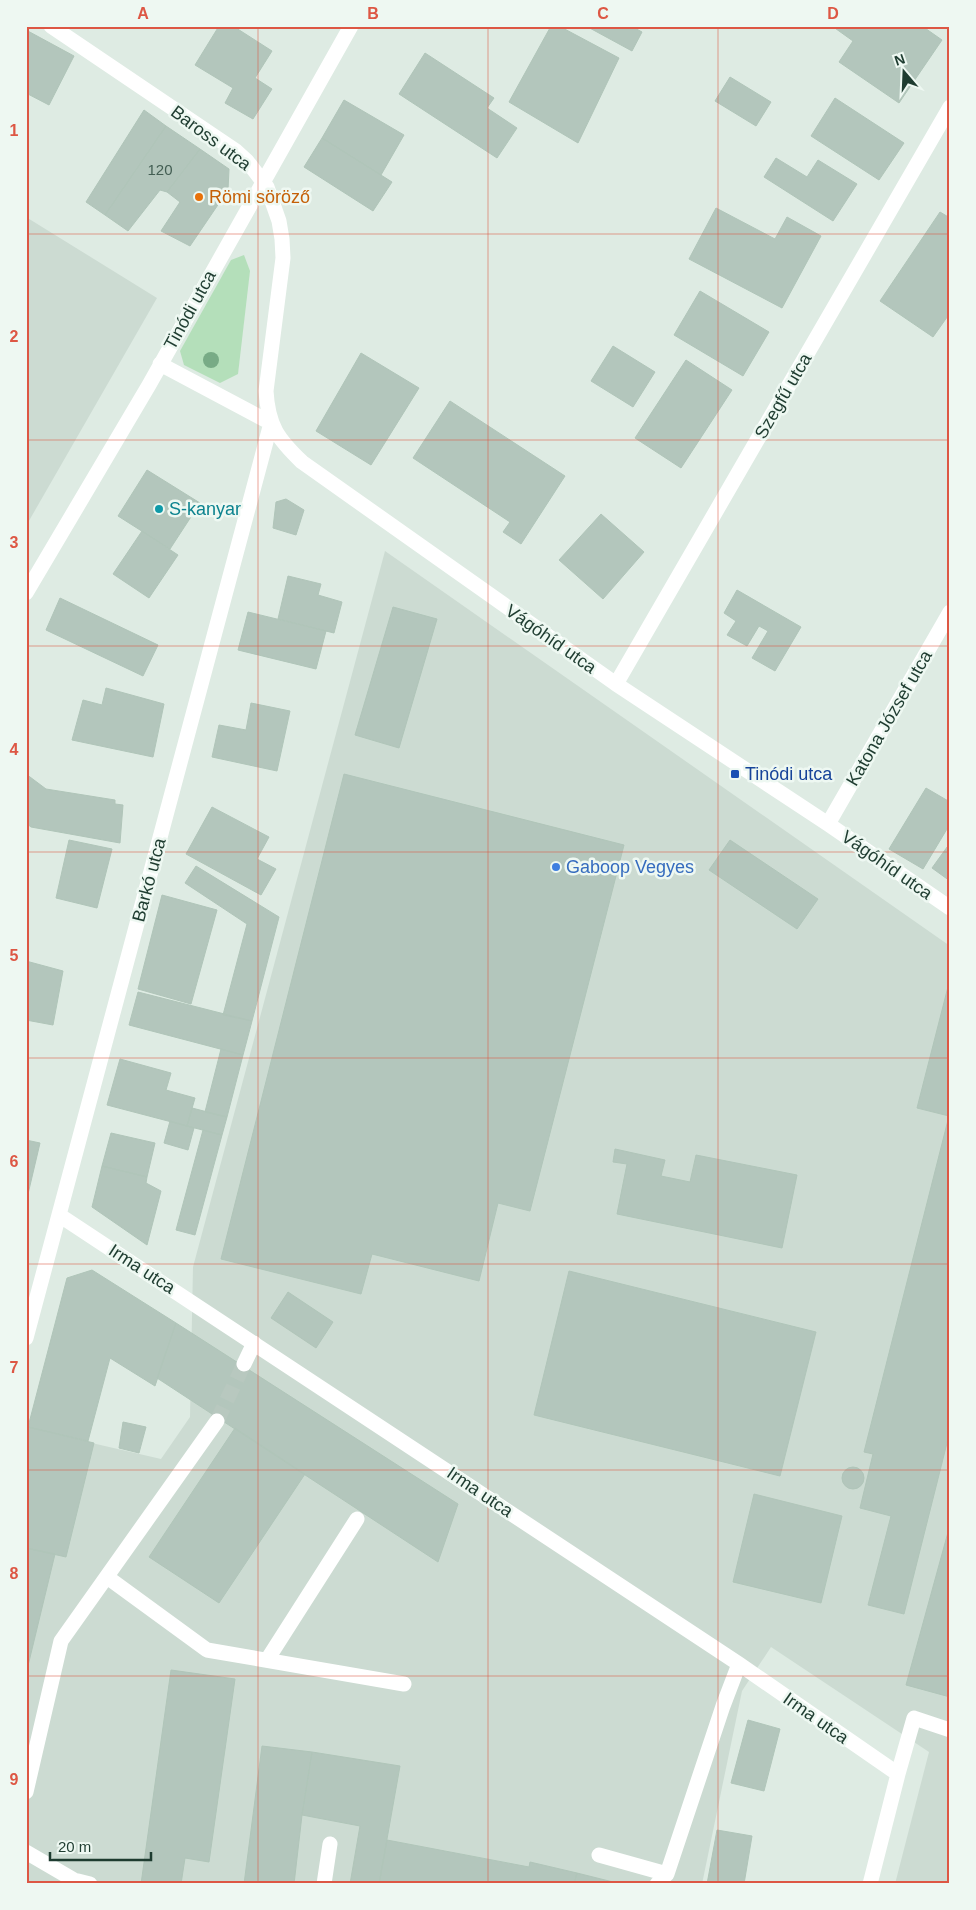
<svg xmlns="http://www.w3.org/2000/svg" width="976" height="1910" font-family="Helvetica,sans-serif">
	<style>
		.built { fill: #ccdbd2 }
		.green { fill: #b4dfba }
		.building { fill: #b3c6bc; stroke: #b0c5b9 }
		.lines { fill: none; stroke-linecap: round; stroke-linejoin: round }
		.minor-tunnel { stroke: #b8c8bf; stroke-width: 15; stroke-dasharray: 15 8; stroke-linecap: butt }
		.minor { stroke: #fff; stroke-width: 15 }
		.tree { fill: #78ab86 }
		.grid { fill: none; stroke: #dd5744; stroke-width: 1; stroke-opacity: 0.55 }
		.food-dot { fill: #e8710a; stroke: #eef8f2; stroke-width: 2 }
		.culture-dot { fill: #0f9aa8; stroke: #eef8f2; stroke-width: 2 }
		.transit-dot { fill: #1a4fb4; stroke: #eef8f2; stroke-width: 2 }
		.shop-dot { fill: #3f7fe0; stroke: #eef8f2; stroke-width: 2 }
		.labels { text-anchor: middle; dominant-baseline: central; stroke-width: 5; stroke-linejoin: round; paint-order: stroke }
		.number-label { font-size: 15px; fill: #435e53 }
		.street-label { font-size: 18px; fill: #1e3c30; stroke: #eef8f2 }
		.food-label { font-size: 18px; fill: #c56008; stroke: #eef8f2; text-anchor: start }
		.culture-label { font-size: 18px; fill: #0d838f; stroke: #eef8f2; text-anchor: start }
		.transit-label { font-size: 18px; fill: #164399; stroke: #eef8f2; text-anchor: start }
		.shop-label { font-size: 18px; fill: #366cbe; stroke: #eef8f2; text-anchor: start }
		.neatline { fill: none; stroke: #dd5744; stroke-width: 2 }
		.grid-label { font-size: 16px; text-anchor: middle; font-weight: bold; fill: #dd5744 }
	</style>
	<rect width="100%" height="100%" fill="#deebe3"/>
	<!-- built -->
	<path class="built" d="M26,217L157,298L26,526Z
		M385,551L950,946V1884H895L929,1752L771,1647L742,1691L702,1884H26L27,1428L161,1459L190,1417L193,1267Z"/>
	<!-- green -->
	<path class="green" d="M244,255L250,271L238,374L220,383L184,365L180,351L231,260Z"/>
	<!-- building -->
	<path class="building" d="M219,26H233L272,51L255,78L272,89L253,119L225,103L233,88L195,65Z
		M551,26H559L619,58L578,143L509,102Z
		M586,26H631L642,32L632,51Z
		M832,26H922L942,40L899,103L839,62L853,41Z
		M26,30L74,56L49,105L26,93Z
		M425,53L494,98L487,108L517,128L497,158L399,94Z
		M730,77L771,102L756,126L715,101Z
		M835,98L904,143L879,180L811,136Z
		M344,100L404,135L381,175L322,138Z
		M144,110L166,126L105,215L86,202Z
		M166,126L200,149L167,192L160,190L128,231L105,215Z
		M322,138L392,182L373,211L304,167Z
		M200,149L229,169L228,190L190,246L161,231L180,202L167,192Z
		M776,158L807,177L818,160L857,184L833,221L764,177Z
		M716,208L775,239L787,217L821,236L782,308L689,259Z
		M940,212L950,218V313L933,337L880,301Z
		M700,291L769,332L743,376L674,335Z
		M613,346L655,372L633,407L591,381Z
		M361,353L419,388L371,465L316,431Z
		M686,360L732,390L681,468L635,438Z
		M450,401L565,476L521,544L503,532L510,522L413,458Z
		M147,470L200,503L170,549L118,516Z
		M286,499L304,510L296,535L273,528L276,502Z
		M601,514L644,552L603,599L559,560Z
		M142,531L178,555L149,598L113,574Z
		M288,576L321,584L318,595L342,602L334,633L278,619Z
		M737,590L801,627L775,671L752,658L768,631L759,626L747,646L727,635L736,621L724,613Z
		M60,598L158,645L143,676L46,630Z
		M393,607L437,619L399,748L355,735Z
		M248,612L326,631L316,669L238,650Z
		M106,688L164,704L153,757L72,740L83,700L102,705Z
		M251,703L290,711L277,771L212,757L219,725L246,730Z
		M26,774L46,789L115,800V804L123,805L120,843L31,827L26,823Z
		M344,774L624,845L530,1211L498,1203L479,1281L372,1254L361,1294L221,1259Z
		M926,788L950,802V824L923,869L889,849Z
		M212,807L269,837L257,859L276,869L261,895L186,854Z
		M69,840L112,849L97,908L56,898Z
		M730,840L818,899L797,929L709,870Z
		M950,843V881L932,868Z
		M196,866L279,917L252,1021L223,1015L247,924L185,883Z
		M162,895L217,910L191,1004L138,989Z
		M26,961L63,971L53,1025L26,1020Z
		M950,979V1431L904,1614L868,1605L891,1516L860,1508L873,1454L864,1452L949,1116L917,1108Z
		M138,992L252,1021L243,1055L129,1025Z
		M221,1049L243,1055L227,1117L205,1112Z
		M120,1059L171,1073L166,1090L195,1098L187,1126L107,1105Z
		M192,1108L227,1117L222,1135L187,1126Z
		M170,1121L194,1128L188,1150L164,1143Z
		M203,1130L222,1135L195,1235L176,1230Z
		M111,1133L155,1143L147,1177L102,1166Z
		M26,1140L40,1143L28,1194H26Z
		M615,1149L665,1160L661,1176L690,1182L696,1155L797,1175L782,1248L617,1214L627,1164L613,1162Z
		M102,1166L147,1177L146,1183L161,1191L147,1245L92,1207Z
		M92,1270L176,1323L155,1386L110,1358L88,1441L28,1427L67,1278Z
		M569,1271L816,1332L780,1476L534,1415Z
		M288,1292L333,1322L316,1348L271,1318Z
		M176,1323L458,1504L438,1562L157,1378Z
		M123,1422L146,1427L139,1453L119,1448Z
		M28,1427L94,1443L66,1557L26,1548V1434Z
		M235,1428L305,1474L219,1603L149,1557Z
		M842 1478a11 11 0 1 1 22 0a11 11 0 1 1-22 0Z
		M754,1494L842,1516L821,1603L733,1582Z
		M950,1525V1697L906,1685Z
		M26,1548L55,1554L26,1674Z
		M171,1670L235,1679L209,1862L185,1858L181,1884H141Z
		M748,1720L780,1729L764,1791L731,1783Z
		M262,1746L312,1752L302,1815L294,1884H244Z
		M312,1752L400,1766L379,1884H350L360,1826L302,1815Z
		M717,1830L752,1836L744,1884H707Z
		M387,1840L529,1867L530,1862L577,1873L574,1884H379Z
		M577,1873L621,1884H574Z"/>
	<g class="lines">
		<!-- minor-tunnel -->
		<path class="minor-tunnel" d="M217,1421L244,1364"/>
		<!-- minor -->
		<path class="minor" d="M51,26L236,151L247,161L267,187L279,221L282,239L283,258L266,391C268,426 278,439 302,462L616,684L828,824L950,908
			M160,364L271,423
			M26,593L149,385L351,26
			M616,684L950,107
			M828,824L950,612
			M59,1215L739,1664L898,1774
			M26,1338L271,423
			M244,1364L254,1343
			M107,1577L207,1650L404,1684
			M267,1660L357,1519
			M26,1792L61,1641L217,1421
			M26,1852L74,1880L90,1884
			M599,1855L667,1874
			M324,1884L330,1844
			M657,1884L667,1874L723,1706L739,1664
			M870,1884L898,1774L914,1718L950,1730"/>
	</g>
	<!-- trees -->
	<circle class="tree" cx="211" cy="360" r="8"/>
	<!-- grid -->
	<path class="grid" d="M258,26V1884M488,26V1884M718,26V1884M26,234H950M26,440H950M26,646H950M26,852H950M26,1058H950M26,1264H950M26,1470H950M26,1676H950"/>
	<!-- markers -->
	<circle class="food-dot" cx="199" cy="197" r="5"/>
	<circle class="culture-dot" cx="159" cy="509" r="5"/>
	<rect class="transit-dot" x="730" y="769" width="10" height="10" rx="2.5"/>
	<circle class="shop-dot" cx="556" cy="867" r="5"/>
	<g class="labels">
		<!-- number labels -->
		<g class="number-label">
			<text x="160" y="169">120</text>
		</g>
		<!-- street labels -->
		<g class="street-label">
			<text transform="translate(211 138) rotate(37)">Baross utca</text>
			<text transform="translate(190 310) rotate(-61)">Tinódi utca</text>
			<text transform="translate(783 396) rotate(-60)">Szegfű utca</text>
			<text transform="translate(551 639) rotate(35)">Vágóhíd utca</text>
			<text transform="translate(889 718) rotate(-60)">Katona József utca</text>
			<text transform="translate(887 865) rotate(35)">Vágóhíd utca</text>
			<text transform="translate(149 880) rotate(-75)">Barkó utca</text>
			<text transform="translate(142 1269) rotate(33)">Irma utca</text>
			<text transform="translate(480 1492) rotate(34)">Irma utca</text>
			<text transform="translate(816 1718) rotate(35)">Irma utca</text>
		</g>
		<!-- food labels -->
		<g class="food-label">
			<text x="209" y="197">Römi söröző</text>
		</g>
		<!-- culture labels -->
		<g class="culture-label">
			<text x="169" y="509">S-kanyar</text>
		</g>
		<!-- transit labels -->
		<g class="transit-label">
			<text x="745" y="774">Tinódi utca</text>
		</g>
		<!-- shop labels -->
		<g class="shop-label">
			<text x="566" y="867">Gaboop Vegyes</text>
		</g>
	</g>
	<!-- border -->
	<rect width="976" height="1910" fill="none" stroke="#eef8f2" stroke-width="55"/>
	<!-- north arrow -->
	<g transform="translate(904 72) rotate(341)" stroke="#eef8f2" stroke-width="4" paint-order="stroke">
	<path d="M0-4L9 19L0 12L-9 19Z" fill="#1e3c30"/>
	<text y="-8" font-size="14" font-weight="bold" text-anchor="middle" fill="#1e3c30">N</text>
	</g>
	<!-- scale -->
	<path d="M50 1852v8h101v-8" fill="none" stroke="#1e3c30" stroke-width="2.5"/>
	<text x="58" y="1852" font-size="15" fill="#1e3c30" stroke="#eef8f2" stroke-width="4" paint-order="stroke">20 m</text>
	<rect x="28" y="28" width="920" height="1854" class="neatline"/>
	<g class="grid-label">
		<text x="143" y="19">A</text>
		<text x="373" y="19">B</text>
		<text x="603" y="19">C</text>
		<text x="833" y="19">D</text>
		<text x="14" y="136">1</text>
		<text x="14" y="342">2</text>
		<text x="14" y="548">3</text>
		<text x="14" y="755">4</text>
		<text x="14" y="961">5</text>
		<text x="14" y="1167">6</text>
		<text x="14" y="1373">7</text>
		<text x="14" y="1579">8</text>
		<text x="14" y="1785">9</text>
	</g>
</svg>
